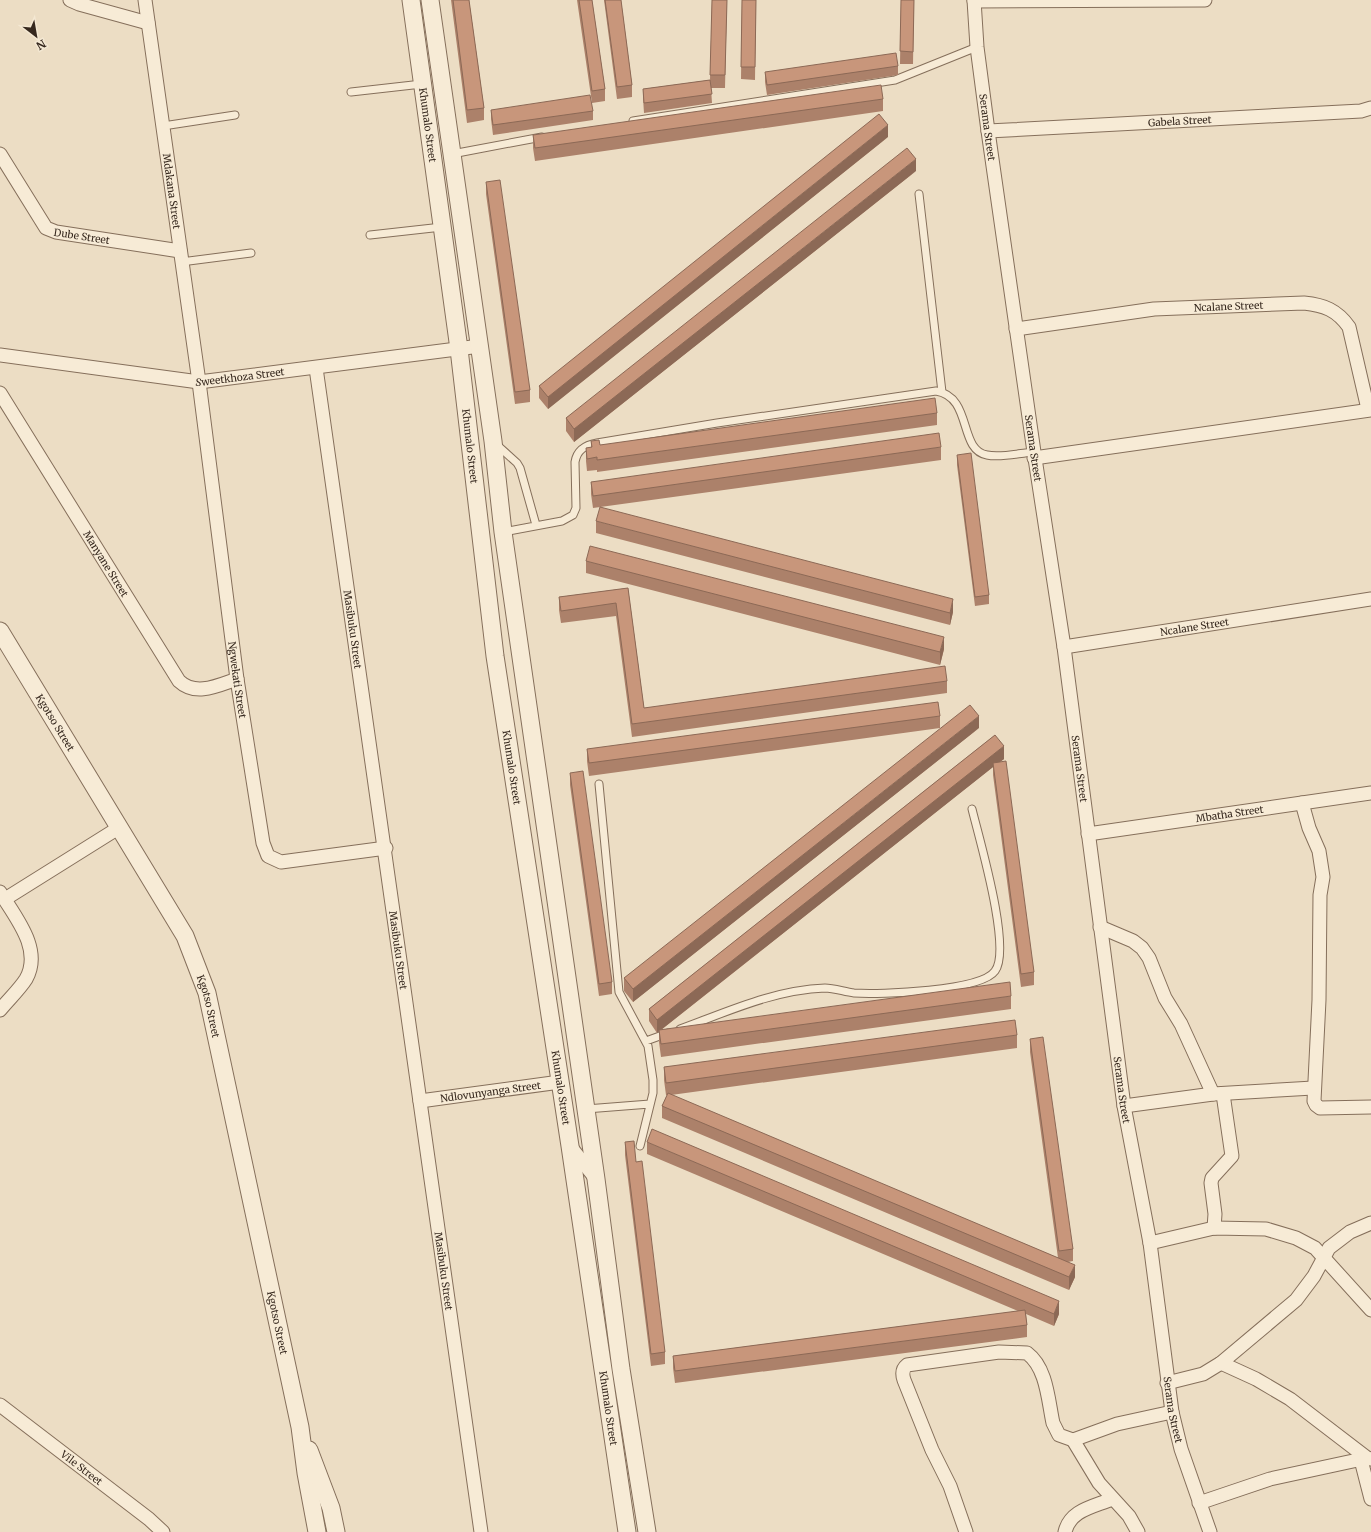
<svg xmlns="http://www.w3.org/2000/svg" width="1371" height="1532" font-family="Merriweather,serif">
	<style>
		.lines { fill: none; stroke-linecap: round; stroke-linejoin: round }
		.service-casing { stroke: #856f5b; stroke-width: 9 }
		.minor-casing { stroke: #856f5b; stroke-width: 15 }
		.tertiary-casing { stroke: #856f5b; stroke-width: 19 }
		.service { stroke: #f7ebd6; stroke-width: 7 }
		.minor { stroke: #f7ebd6; stroke-width: 13 }
		.tertiary { stroke: #f7ebd6; stroke-width: 17 }
		.wall { fill: #ac816a }
		.shaded-wall { fill: #8c6956 }
		.building { fill: #c8967b; stroke: #8c6956 }
		.labels { text-anchor: middle; dominant-baseline: central; stroke-width: 3; stroke-linejoin: round; paint-order: stroke }
		.street-label { font-size: 10px; fill: #36281e; stroke: #f4e8d3 }
	</style>
	<rect width="100%" height="100%" fill="#ecddc4"/>
	<g class="lines">
		<defs>
			<path id="service" d="M351,92L422,84
				M633,121L895,80L977,47
				M163,126L235,115
				M452,154L542,137
				M919,194L942,392
				M370,235L442,227
				M181,262L251,253
				M496,444L517,463L520,468L536,525
				M503,532L562,521L573,515L576,508L575,462C577,450 585,445 597,443L717,423L936,391C973,397 958,450 987,455C1001,458 1019,453 1034,452
				M599,784L619,992L648,1046L653,1080V1093L640,1146
				M680,1029C727,1012 773,990 825,988C834,988 845,992 854,993C880,995 981,991 995,971C1012,949 979,838 972,809
				M646,1041L668,1033
				M586,1109L650,1104"/>
			<g id="minor">
				<path d="M70,0L79,4L148,23"/>
				<path id="s1" d="M145,0L199,382L237,679L263,843L268,856L281,862L386,848"/>
				<path id="s2" d="M974,0L977,47L988,131L1034,452L1064,647L1124,1106L1150,1243L1172,1412L1181,1449L1210,1532"/>
				<path d="M974,1L1205,0"/>
				<path id="s3" d="M988,131L1361,111L1371,108"/>
				<path id="s4" d="M0,154L46,228L56,232L180,251"/>
				<path id="s5" d="M1016,329L1154,309L1304,303C1324,305 1337,310 1349,327L1368,409"/>
				<path id="s6" d="M0,355L199,382L480,346"/>
				<path id="s7" d="M316,368L481,1532"/>
				<path id="s8" d="M0,393L179,681C196,697 219,685 237,679"/>
				<path d="M1034,458L1371,410"/>
				<path id="s9" d="M1064,647L1371,599"/>
				<path d="M1302,803L1309,828L1319,851L1323,877L1320,895L1319,1000L1314,1101L1316,1105L1320,1108L1371,1107"/>
				<path id="s10" d="M1088,834L1371,793"/>
				<path d="M0,892C15,917 43,949 26,979C19,990 8,1000 0,1010"/>
				<path d="M5,899L120,827"/>
				<path d="M1100,927L1133,941L1142,948L1149,958L1165,998L1181,1024L1213,1094"/>
				<path id="s11" d="M420,1101L560,1082"/>
				<path d="M1124,1106L1213,1094L1313,1088"/>
				<path d="M570,1146L596,1179"/>
				<path d="M1214,1228L1215,1214L1211,1183L1212,1178L1232,1156L1223,1094"/>
				<path d="M1150,1243L1214,1228L1266,1229L1296,1238L1315,1248L1371,1310"/>
				<path d="M1221,1363L1256,1379L1290,1399L1367,1458L1371,1459"/>
				<path d="M1167,1383L1203,1374L1221,1363L1296,1300L1314,1276L1329,1248L1350,1232L1371,1223"/>
				<path id="s12" d="M0,1405L149,1519L163,1532"/>
				<path d="M1073,1440L1099,1483L1129,1516L1138,1532"/>
				<path d="M1361,1460L1371,1499"/>
				<path d="M1199,1503L1270,1479L1367,1458"/>
				<path d="M966,1532L950,1486L932,1450L904,1380C902,1374 902,1369 907,1365L999,1352L1027,1353C1047,1368 1048,1400 1053,1423L1059,1435L1073,1440L1117,1424L1172,1412"/>
				<path d="M1065,1532C1070,1510 1093,1507 1112,1499"/>
			</g>
			<g id="tertiary">
				<path id="s13" d="M411,0L459,349L495,656L570,1146L627,1532"/>
				<path d="M430,0L493,441L503,532L596,1179L621,1369L647,1532"/>
				<path id="s14" d="M0,631L185,936L207,993L300,1427L306,1473L317,1532"/>
				<path d="M309,1450L331,1508L336,1532"/>
			</g>
		</defs>
		<!-- service casing -->
		<use href="#service" class="service-casing"/>
		<!-- minor casing -->
		<use href="#minor" class="minor-casing"/>
		<!-- tertiary casing -->
		<use href="#tertiary" class="tertiary-casing"/>
		<!-- service -->
		<use href="#service" class="service"/>
		<!-- minor -->
		<use href="#minor" class="minor"/>
		<!-- tertiary -->
		<use href="#tertiary" class="tertiary"/>
	</g>
	<!-- wall -->
	<path class="wall" d="M451,0H469L484,108V120L467,123Z
		M577,0H592L605,89V101L592,103Z
		M604,0H621L632,85V97L617,99Z
		M712,0H727L725,88H711L712,103L644,113L643,98V89L710,80Z
		M742,0H756L755,80L741,79Z
		M901,0H914L913,64H900Z
		M898,66V75L767,95L765,82V72Z
		M883,99V111L535,161L533,148V135Z
		M491,110L593,111V120L493,135L491,119Z
		M888,137L548,409L539,398V386Z
		M916,171L574,442L566,431V418Z
		M486,182L530,390V402L515,404L486,194Z
		M937,413V425L597,472V470L587,471L586,461V448L591,447V441L600,445Z
		M941,447V460L593,508L591,494V482Z
		M957,455L989,595V604L975,606L957,465Z
		M596,521L953,612L950,625L596,533Z
		M586,561L944,649L940,665L586,573Z
		M628,588L644,708L947,681V693L632,737L616,616L561,623L559,610V597Z
		M940,716V728L589,776L587,761V749Z
		M979,728L633,1002L624,991V978Z
		M995,735L1004,759L1000,762L1034,972V985L1021,987L993,775V767L661,1030L1011,996V1009L661,1057L659,1042V1031L657,1033L649,1021V1009Z
		M570,773L612,982V994L599,996L570,785Z
		M1017,1035V1048L671,1095L1058,1258L1030,1052V1039L1073,1249V1261L1068,1262L1075,1277L1069,1290L662,1118V1106L667,1095H666L664,1080V1067Z
		M625,1142L636,1162L665,1352V1364L651,1366L625,1155Z
		M647,1142L1059,1314L1054,1326L1026,1314L1027,1325V1337L675,1383L673,1368V1356L1018,1311L647,1154Z"/>
	<!-- shaded-wall -->
	<path class="shaded-wall" d="M888,125V137L548,409V397Z
		M916,159V171L574,442V429Z
		M953,599V612L950,625V613Z
		M944,637V649L940,665V652Z
		M979,716V728L633,1002V989Z
		M1004,746V759L993,767V763V767L657,1033V1020Z
		M1075,1265V1277L1069,1290V1277Z
		M1059,1301V1314L1054,1326V1314Z"/>
	<!-- building -->
	<path class="building" d="M453,0H469L484,108L467,110Z
		M579,0H592L605,89L592,91Z
		M605,0H621L632,85L617,87Z
		M712,0H727L725,75H710Z
		M742,0H756L755,67H741Z
		M901,0H914L913,52L900,51Z
		M896,53L898,66L767,85L765,72Z
		M710,80L712,94L644,103L643,89Z
		M881,85L883,99L535,148L533,135Z
		M590,95L593,111L493,125L491,110Z
		M879,114L888,125L548,397L539,386Z
		M907,148L916,159L574,429L566,418Z
		M500,180L530,390L515,392L486,182Z
		M935,398L937,413L597,460V457L587,459L586,448L592,447L591,441L599,440L600,445Z
		M939,433L941,447L593,496L591,482Z
		M971,453L989,595L975,597L957,455Z
		M600,507L953,599L950,613L596,521Z
		M590,546L944,637L940,652L586,561Z
		M628,588L644,708L945,666L947,681L632,724L616,603L561,611L559,597Z
		M938,702L940,716L589,763L587,749Z
		M970,705L979,716L633,989L624,978Z
		M995,735L1004,746L657,1020L649,1009Z
		M1006,761L1034,972L1021,974L993,763Z
		M583,771L612,982L599,984L570,773Z
		M1010,982L1011,996L661,1044L659,1030Z
		M1015,1020L1017,1035L666,1083L664,1067Z
		M1043,1037L1073,1249L1059,1251L1030,1039Z
		M668,1093L1075,1265L1069,1277L662,1106Z
		M652,1129L1059,1301L1054,1314L647,1142Z
		M634,1141L636,1162L642,1161L665,1352L651,1354L625,1142Z
		M1025,1310L1027,1325L675,1371L673,1356Z"/>
	<g class="labels">
		<!-- street labels -->
		<g class="street-label">
			<text stroke="none"><textPath href="#s3" startOffset="192">Gabela Street</textPath></text>
			<text stroke="none"><textPath href="#s13" startOffset="126">Khumalo Street</textPath></text>
			<text stroke="none"><textPath href="#s2" startOffset="128">Serama Street</textPath></text>
			<text stroke="none"><textPath href="#s1" startOffset="193">Mdakana Street</textPath></text>
			<text stroke="none"><textPath href="#s4" startOffset="124">Dube Street</textPath></text>
			<text stroke="none"><textPath href="#s5" startOffset="214">Ncalane Street</textPath></text>
			<text stroke="none"><textPath href="#s6" startOffset="242">Sweetkhoza Street</textPath></text>
			<text stroke="none"><textPath href="#s13" startOffset="450">Khumalo Street</textPath></text>
			<text stroke="none"><textPath href="#s2" startOffset="452">Serama Street</textPath></text>
			<text stroke="none"><textPath href="#s8" startOffset="201">Manyane Street</textPath></text>
			<text stroke="none"><textPath href="#s9" startOffset="132">Ncalane Street</textPath></text>
			<text stroke="none"><textPath href="#s7" startOffset="264">Masibuku Street</textPath></text>
			<text stroke="none"><textPath href="#s1" startOffset="686">Ngwekati Street</textPath></text>
			<text stroke="none"><textPath href="#s14" startOffset="107">Kgotso Street</textPath></text>
			<text stroke="none"><textPath href="#s13" startOffset="774">Khumalo Street</textPath></text>
			<text stroke="none"><textPath href="#s2" startOffset="776">Serama Street</textPath></text>
			<text stroke="none"><textPath href="#s10" startOffset="143">Mbatha Street</textPath></text>
			<text stroke="none"><textPath href="#s7" startOffset="588">Masibuku Street</textPath></text>
			<text stroke="none"><textPath href="#s14" startOffset="431">Kgotso Street</textPath></text>
			<text stroke="none"><textPath href="#s13" startOffset="1098">Khumalo Street</textPath></text>
			<text stroke="none"><textPath href="#s2" startOffset="1100">Serama Street</textPath></text>
			<text stroke="none"><textPath href="#s11" startOffset="71">Ndlovunyanga Street</textPath></text>
			<text stroke="none"><textPath href="#s7" startOffset="912">Masibuku Street</textPath></text>
			<text stroke="none"><textPath href="#s14" startOffset="755">Kgotso Street</textPath></text>
			<text stroke="none"><textPath href="#s13" startOffset="1422">Khumalo Street</textPath></text>
			<text stroke="none"><textPath href="#s2" startOffset="1424">Serama Street</textPath></text>
			<text stroke="none"><textPath href="#s12" startOffset="103">Vile Street</textPath></text>
		</g>
	</g>
	<!-- north arrow -->
	<g transform="translate(36 36) rotate(149)" stroke="#f4e8d3" stroke-width="3" paint-order="stroke">
	<path d="M0-3L7 15L0 10L-7 15Z" fill="#36281e"/>
	<text y="-6" font-size="11" font-weight="bold" text-anchor="middle" fill="#36281e">N</text>
	</g>
</svg>
